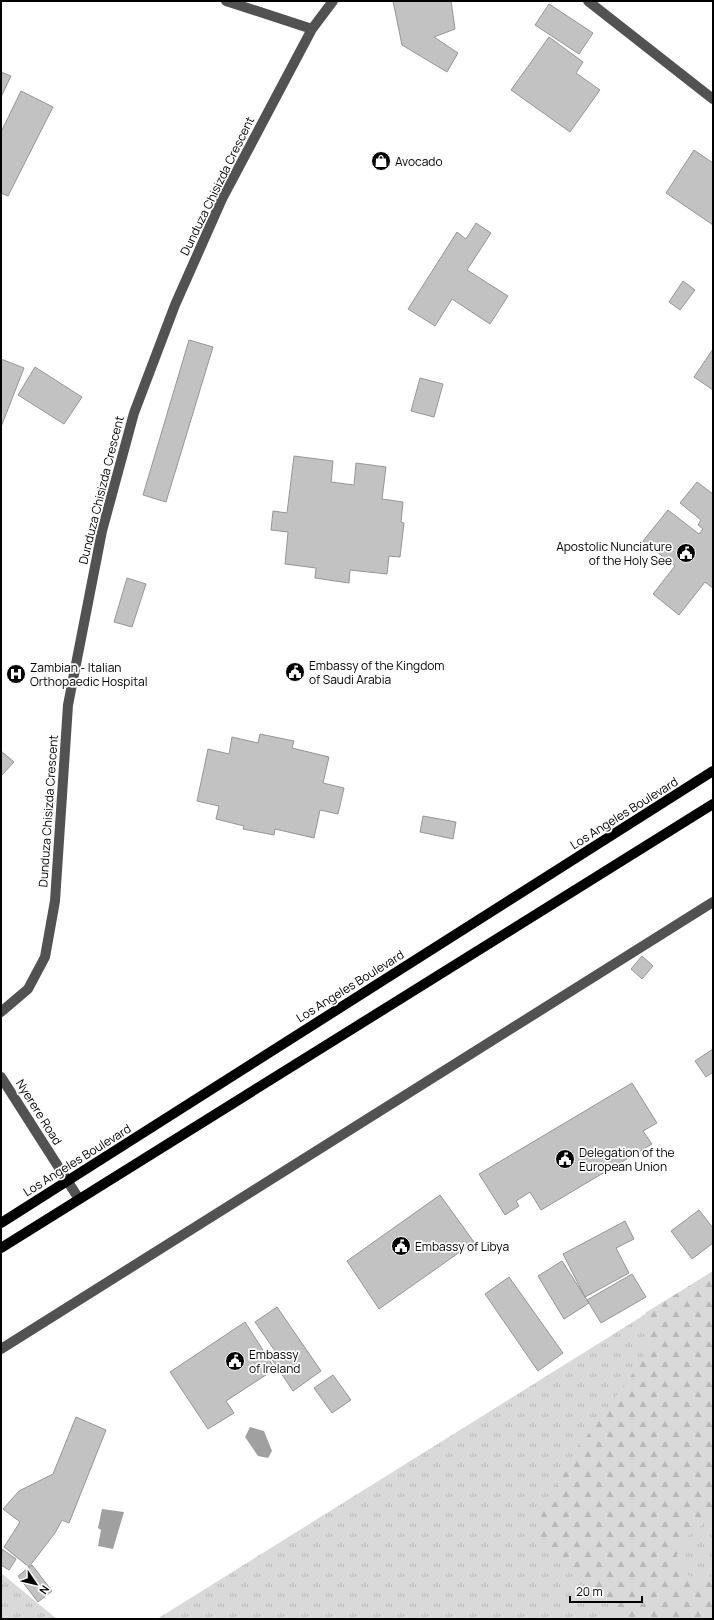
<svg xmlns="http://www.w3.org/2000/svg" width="714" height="1620" font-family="Manrope,sans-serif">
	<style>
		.grass { fill: url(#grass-tufts) }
		.forest { fill: url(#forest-firs) }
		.water { fill: #a0a0a0 }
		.building { fill: #c2c2c2; stroke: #969696 }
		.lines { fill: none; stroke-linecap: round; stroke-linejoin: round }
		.minor { stroke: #525252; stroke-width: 10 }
		.major { stroke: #000; stroke-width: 10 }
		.labels { text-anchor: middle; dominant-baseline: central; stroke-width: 3.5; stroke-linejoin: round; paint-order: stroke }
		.poi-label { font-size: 12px; fill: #000; stroke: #fff; text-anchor: start }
		.street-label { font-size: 12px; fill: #000; stroke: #fff }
	</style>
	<defs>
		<pattern id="grass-tufts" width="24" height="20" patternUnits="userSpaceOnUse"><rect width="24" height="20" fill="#d9d9d9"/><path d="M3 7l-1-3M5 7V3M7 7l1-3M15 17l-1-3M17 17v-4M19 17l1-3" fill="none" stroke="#b8b8b8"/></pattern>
		<pattern id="forest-firs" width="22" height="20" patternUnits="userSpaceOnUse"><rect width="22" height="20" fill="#d9d9d9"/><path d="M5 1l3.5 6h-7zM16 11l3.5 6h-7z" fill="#b8b8b8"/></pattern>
	</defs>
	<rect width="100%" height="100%" fill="#fff"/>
	<!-- grass -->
	<path class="grass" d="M713,1272V1619H157Z
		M1,1573L57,1619H1Z"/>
	<!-- forest -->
	<path class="forest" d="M713,1271V1516L684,1539L677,1555L683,1573L700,1580L713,1577V1619H614L610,1605L540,1546L538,1527L544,1508L577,1449L642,1361L647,1343L648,1324L645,1313Z"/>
	<!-- water -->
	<path class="water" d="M250,1427L264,1431L272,1451L268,1458L258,1456L245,1437Z
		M102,1509L124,1512L113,1549L98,1546L101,1530L98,1528Z"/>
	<!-- building -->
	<path class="building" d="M393,1H451L455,29L434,37L458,53L447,72L402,45Z
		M549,4L593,33L579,54L535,25Z
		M549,37L583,62L576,73L600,90L570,132L511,90Z
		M1,72L11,76L1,97Z
		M21,91L53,107L8,196L1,193V132Z
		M694,150L713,163V225L666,193Z
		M476,223L491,233L467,270L508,296L490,324L452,299L435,326L408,309L457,232L466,239Z
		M683,281L695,290L680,310L669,302Z
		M189,340L213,347L166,502L143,495Z
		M713,349V390L694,377Z
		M1,359L24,368L1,427Z
		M35,367L82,397L64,424L18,395Z
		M420,378L443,384L434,417L411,411Z
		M294,456L333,461L331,482L354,485L356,463L386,467L382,499L403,502L401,522L404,523L400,557L389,556L387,574L350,570L349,583L315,578L316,568L285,564L288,532L271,530L273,511L287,513Z
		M697,482L713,494V588L705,582L679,615L653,594L675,566L643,541L668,510L699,534L703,529L698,525L701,520L680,503Z
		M127,578L146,584L132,627L114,622Z
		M260,734L294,741L292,748L329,757L323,783L344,788L338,814L320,810L314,838L275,829L274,835L243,829L244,826L216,819L219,806L197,801L208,749L229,754L232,737L258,743Z
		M1,751L14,762L1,776Z
		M423,816L456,822L453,839L420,832Z
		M642,956L653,966L642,979L631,969Z
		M713,1049V1072L706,1077L695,1061Z
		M632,1083L657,1123L643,1131L652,1144L541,1210L530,1192L516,1201L519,1206L505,1215L479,1174Z
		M440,1195L474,1242L379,1309L347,1261Z
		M699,1210L713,1228V1243L692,1259L671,1231Z
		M625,1221L634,1239L616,1248L629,1273L585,1297L563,1254Z
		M562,1261L589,1303L564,1319L538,1276Z
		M632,1274L646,1297L601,1323L587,1300Z
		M509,1277L563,1353L538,1371L485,1294Z
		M277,1307L321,1371L293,1391L269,1355L275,1351L255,1322Z
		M245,1322L275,1369L226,1401L234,1413L208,1429L170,1372Z
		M333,1375L351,1400L332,1413L314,1388Z
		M76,1417L106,1430L69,1523L62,1520L55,1533L29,1567L4,1547L20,1522L3,1509L19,1491L53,1474Z
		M2,1549L16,1559L9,1570L1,1565Z
		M32,1565L52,1591L38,1602L18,1576Z"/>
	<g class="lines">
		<!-- minor -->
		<path class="minor" d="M226,1L312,29
			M588,1L713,99
			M1,1012L28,989L45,957L55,901L68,705L102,531L134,413L175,305L222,199L312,29L333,1
			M1,1077L79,1199
			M1,1349L713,902"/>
		<!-- major -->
		<path class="major" d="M1,1223L713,771
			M1,1248L713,804"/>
	</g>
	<!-- icons -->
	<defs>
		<symbol id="shop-disc" viewBox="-11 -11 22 22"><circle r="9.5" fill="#000" stroke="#fff"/><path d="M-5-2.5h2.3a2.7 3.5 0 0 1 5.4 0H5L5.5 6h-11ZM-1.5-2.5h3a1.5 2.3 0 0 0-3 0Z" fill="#fff"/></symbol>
		<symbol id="civic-disc" viewBox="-11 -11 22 22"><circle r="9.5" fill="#000" stroke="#fff"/><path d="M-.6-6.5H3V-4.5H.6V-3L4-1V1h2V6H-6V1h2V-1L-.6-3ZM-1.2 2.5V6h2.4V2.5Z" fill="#fff"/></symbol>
		<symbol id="hospital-disc" viewBox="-11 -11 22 22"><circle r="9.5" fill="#000" stroke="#fff"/><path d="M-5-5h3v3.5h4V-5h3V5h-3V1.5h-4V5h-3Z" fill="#fff"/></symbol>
	</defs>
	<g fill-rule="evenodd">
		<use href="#shop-disc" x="370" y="150" width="22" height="22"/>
		<use href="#civic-disc" x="675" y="542" width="22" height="22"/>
		<use href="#civic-disc" x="284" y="661" width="22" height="22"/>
		<use href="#hospital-disc" x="5" y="663" width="22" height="22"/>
		<use href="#civic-disc" x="554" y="1148" width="22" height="22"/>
		<use href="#civic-disc" x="390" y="1235" width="22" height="22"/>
		<use href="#civic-disc" x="224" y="1350" width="22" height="22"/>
	</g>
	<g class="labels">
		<!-- poi labels -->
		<g class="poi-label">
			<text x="395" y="161">Avocado</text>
			<text x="672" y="546" text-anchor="end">Apostolic Nunciature<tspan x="672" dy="14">of the Holy See</tspan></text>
			<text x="309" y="665">Embassy of the Kingdom<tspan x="309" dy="14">of Saudi Arabia</tspan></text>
			<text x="30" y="667">Zambian - Italian<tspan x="30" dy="14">Orthopaedic Hospital</tspan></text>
			<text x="579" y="1152">Delegation of the<tspan x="579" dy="14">European Union</tspan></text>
			<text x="415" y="1246">Embassy of Libya</text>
			<text x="249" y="1354">Embassy<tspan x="249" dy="14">of Ireland</tspan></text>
		</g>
		<!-- street labels -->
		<g class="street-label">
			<text transform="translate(217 186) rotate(-64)">Dunduza Chisizda Crescent</text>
			<text transform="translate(101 490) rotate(-76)">Dunduza Chisizda Crescent</text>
			<text transform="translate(48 811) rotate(-86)">Dunduza Chisizda Crescent</text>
			<text transform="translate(624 813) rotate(-32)">Los Angeles Boulevard</text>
			<text transform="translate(350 986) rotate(-32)">Los Angeles Boulevard</text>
			<text transform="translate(39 1112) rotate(58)">Nyerere Road</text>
			<text transform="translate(77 1160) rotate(-32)">Los Angeles Boulevard</text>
		</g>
	</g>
	<!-- border -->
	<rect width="714" height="1620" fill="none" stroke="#000000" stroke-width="4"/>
	<!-- north arrow -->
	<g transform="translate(36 1584) rotate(125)" stroke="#ffffff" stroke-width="3" paint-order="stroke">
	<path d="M0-3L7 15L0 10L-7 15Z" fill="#000000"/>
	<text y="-6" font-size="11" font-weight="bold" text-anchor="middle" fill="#000000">N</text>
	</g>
	<!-- scale -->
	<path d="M570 1596v6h72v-6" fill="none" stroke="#000000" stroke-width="2"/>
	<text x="576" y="1596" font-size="12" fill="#000000" stroke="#ffffff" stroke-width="3" paint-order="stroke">20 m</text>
</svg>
